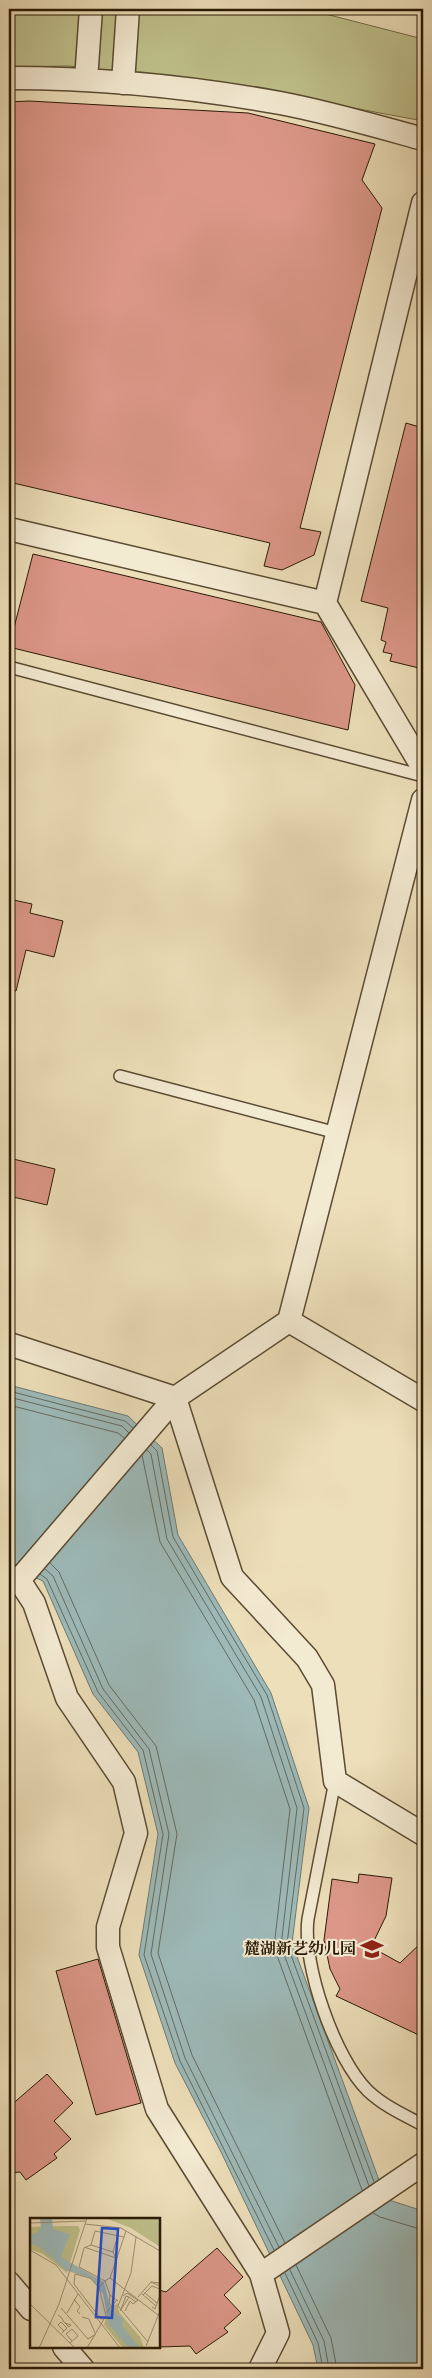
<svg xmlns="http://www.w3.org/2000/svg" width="432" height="2378" font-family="'IM FELL Double Pica','Noto Serif SC',serif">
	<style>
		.green { fill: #bfc08b; stroke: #746d48 }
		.water { fill: #9dbab9; stroke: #6f7a71 }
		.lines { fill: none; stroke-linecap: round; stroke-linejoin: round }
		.shore { stroke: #646a5f; stroke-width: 1 }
		.building { fill: #dc9788; stroke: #2a1a05 }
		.lane-casing { stroke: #5b4b32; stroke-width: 14 }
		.street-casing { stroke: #5b4b32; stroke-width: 25 }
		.lane { stroke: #f3ead2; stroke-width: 11 }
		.street { stroke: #f3ead2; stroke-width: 22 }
		.labels { text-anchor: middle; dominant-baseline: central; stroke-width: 4; stroke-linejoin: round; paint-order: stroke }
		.poi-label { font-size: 16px; font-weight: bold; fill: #2a1a05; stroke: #f3ead2; text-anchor: end }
		.inset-road { fill: none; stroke: #9f9072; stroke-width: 1 }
		.view { fill: #1d4ed8; fill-opacity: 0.15; stroke: #1d4ed8; stroke-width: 2.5 }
		.inset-edge { fill: none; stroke: #2a1a05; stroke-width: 2.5 }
	</style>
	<rect width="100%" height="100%" fill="#eddfba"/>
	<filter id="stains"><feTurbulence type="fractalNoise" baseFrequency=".004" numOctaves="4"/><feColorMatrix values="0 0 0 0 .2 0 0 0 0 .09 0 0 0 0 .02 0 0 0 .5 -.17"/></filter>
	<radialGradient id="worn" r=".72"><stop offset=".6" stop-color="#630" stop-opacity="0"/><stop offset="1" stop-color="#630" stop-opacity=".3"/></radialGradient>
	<!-- green -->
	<path class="green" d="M9,9H306L423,39V121L241,87L141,74L68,66L9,67Z"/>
	<!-- water -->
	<path class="water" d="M9,1385L128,1416L162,1448L178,1535L271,1693L309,1808L292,1943L386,2199L423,2211V2369H318L313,2345L221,2152L175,2063L139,1955L158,1834L138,1752L93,1694L43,1581L9,1566Z"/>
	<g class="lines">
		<!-- shore -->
		<path class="shore" d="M9,1391L125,1421L133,1428
			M9,1397L122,1426L129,1433
			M9,1405L118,1433L124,1438
			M151,1445L157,1451L173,1537L267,1695L304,1808L287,1944L374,2182
			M147,1450L151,1454L167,1539L261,1697L297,1808L281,1946L369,2186
			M142,1455L160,1542L254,1700L290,1809L274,1947L362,2190
			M50,1563L59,1572L109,1685L156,1746L177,1834L158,1953L192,2055L285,2243
			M45,1569L53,1576L103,1689L149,1749L169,1834L151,1954L185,2058L279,2247
			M40,1574L47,1579L98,1692L143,1750L163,1834L144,1955L180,2061L274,2250
			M373,2213L380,2217L423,2230
			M296,2265L331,2338L337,2369
			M290,2270L324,2341L329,2369
			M285,2273L318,2343L323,2369"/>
	</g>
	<!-- building -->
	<path class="building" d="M29,101L248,113L375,144L362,180L382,208L300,528L321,532L314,555L282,570L264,566L270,543L9,482V102Z
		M406,423L423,428V669L390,661L392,654L383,652L386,642L381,640L388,608L361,601Z
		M33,554L321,622L355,685L348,730L9,647Z
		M9,899L32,904L30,913L63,921L54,957L26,950L16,991L9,990Z
		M9,1158L55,1169L47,1205L9,1196Z
		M359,1874L392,1878L386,1916L371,1947L400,1963L423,1941V2037L336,1996L340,1989L330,1969L324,1940L332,1879L358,1883Z
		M98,1959L141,2103L96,2115L56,1971Z
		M47,2074L73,2103L54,2121L71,2139L54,2154L57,2158L26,2180L20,2172L9,2173V2107Z
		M217,2248L243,2277L224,2295L241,2313L224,2328L228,2332L196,2354L190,2346L159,2347V2290L166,2292Z"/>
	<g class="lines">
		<defs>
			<path id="lane" d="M9,667L423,776
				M120,1076L337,1133
				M335,1781L308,1919C302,1964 335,2059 368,2091C384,2106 404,2115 423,2125"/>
			<path id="street" d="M9,78C99,78 191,87 280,103C328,112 376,126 423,139
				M86,80L91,9
				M123,83L128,9
				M9,529L325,603L423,768
				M325,603L423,203
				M423,800L289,1321L423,1400
				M9,1344L175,1398L289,1321
				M175,1398L232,1577L307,1658L323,1685L335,1781L423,1834
				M9,1576L19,1580L34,1603L67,1698L124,1782L136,1833L108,1927V1947L157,2109L261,2274L278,2333L260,2369
				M19,1580L175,1398
				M261,2274L423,2164
				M9,2283L31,2309
				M64,2347L83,2369"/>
		</defs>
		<!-- lane casing -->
		<use href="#lane" class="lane-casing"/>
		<!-- street casing -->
		<use href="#street" class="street-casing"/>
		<!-- lane -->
		<use href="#lane" class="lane"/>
		<!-- street -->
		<use href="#street" class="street"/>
	</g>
	<!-- icons -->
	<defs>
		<symbol id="school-bare" viewBox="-9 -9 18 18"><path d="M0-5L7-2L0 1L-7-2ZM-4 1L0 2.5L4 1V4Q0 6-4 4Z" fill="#8f2418" stroke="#f3ead2" stroke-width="2.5" paint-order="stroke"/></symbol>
	</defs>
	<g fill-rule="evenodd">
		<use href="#school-bare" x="356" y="1933" width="32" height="32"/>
	</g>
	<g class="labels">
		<!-- poi labels -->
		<g class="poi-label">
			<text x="356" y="1949">麓湖新艺幼儿园</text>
		</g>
	</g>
	<!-- overview -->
	<g transform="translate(30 2218)">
		<rect width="130" height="130" fill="#eddfba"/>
		<path d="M75,0H130V29L101,10ZM36,8H48L50,12L37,55L13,36L0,31V9ZM87,85L89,94L110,119L114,130H93L74,107L77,96Z" fill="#bfc08b"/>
		<path d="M10,0H22L23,11L40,16L31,39L74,64L81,93L93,100L92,108L110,130H99L79,107L73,76L60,60L35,52L10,29L0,25V16L7,15L11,10Z" fill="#9dbab9"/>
		<path class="inset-road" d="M105,0H123M0,5L56,3M55,6L91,10L130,33M96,13L80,60L128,97M106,19L101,55L88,88L118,124M61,27L65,13L94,19M54,29L86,40M0,32L26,47L90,130M83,34L88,17M45,56L60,60L69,69L76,98L74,101H71L44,66ZM80,60L75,63L49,49L54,30L61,27L83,34L86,40M130,65L121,64L130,68M69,69L75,63L80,77L88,83M115,75L127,85M112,76L126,88M80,77L79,85L83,91M113,77L122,68L130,71M93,78L97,75L108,82L103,86L100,83L95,93M108,79L121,64M44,81L50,89L47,93L50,96M0,86L45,130M122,89L125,91L130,77M31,90L58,121L66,116M91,91L96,78L99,79M90,93L99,79L106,84M37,95L48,76M76,95L87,82M28,97L31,99L34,104L39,109L41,107L35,105M52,99L59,101L65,115M32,115L37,110L31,104L28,107L34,113M40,125L48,118L42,111L36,116L42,123M116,128L130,93M9,130L29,86L57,0M57,130L74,101"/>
		<path class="view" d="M72,10L88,11L82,100L66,99Z"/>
		<rect width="130" height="130" class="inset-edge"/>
	</g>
	<!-- margin -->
	<rect width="432" height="2378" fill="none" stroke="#eddfba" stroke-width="30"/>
	<rect x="10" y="10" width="412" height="2358" fill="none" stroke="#2a1a05" stroke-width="2.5"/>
	<rect x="15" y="15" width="402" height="2348" fill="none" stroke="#2a1a05"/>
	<rect width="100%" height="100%" filter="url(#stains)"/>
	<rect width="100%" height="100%" fill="url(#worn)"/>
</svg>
